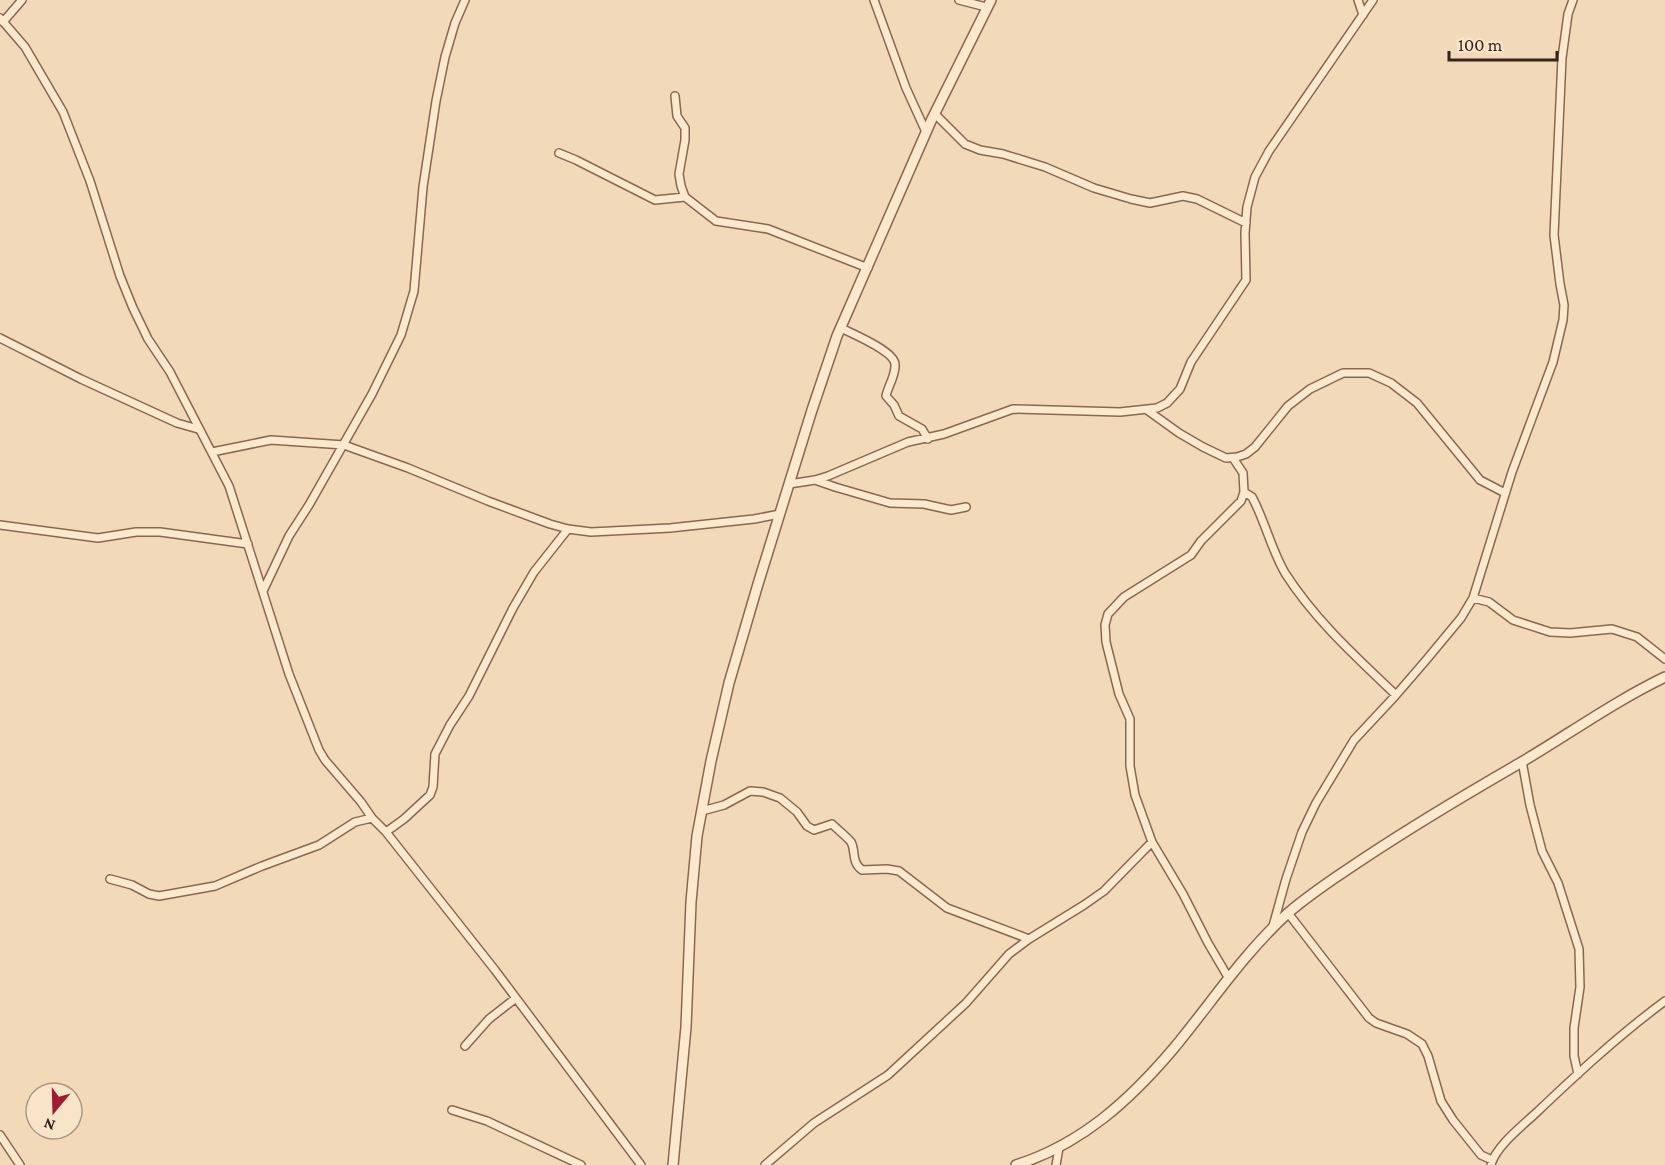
<svg xmlns="http://www.w3.org/2000/svg" width="1665" height="1165" font-family="'Crimson Pro',serif">
	<style>
		.lines { fill: none; stroke-linecap: round; stroke-linejoin: round }
		.minor-casing { stroke: #896852; stroke-width: 10 }
		.tertiary-casing { stroke: #896852; stroke-width: 12 }
		.minor { stroke: #fce8cd; stroke-width: 7 }
		.tertiary { stroke: #fce8cd; stroke-width: 9 }
	</style>
	<rect width="100%" height="100%" fill="#f1d9b9"/>
	<g class="lines">
		<defs>
			<path id="minor" d="M874,0L906,88L926,132
				M959,0L986,7
				M1358,0L1363,15
				M0,18L25,47L63,112L90,181L120,276L133,308L148,339L170,372L229,486L289,674L319,750L325,760L361,802L372,818L386,832L495,970L641,1165
				M3,22L22,0
				M675,96L677,116L685,128V140L679,174L681,186L685,197L716,221L768,229L868,268
				M935,114L965,144L980,150L1003,154L1045,167L1094,188L1131,199L1150,203L1183,196L1197,199L1246,223
				M559,153L576,160L655,200L685,197
				M841,328C853,334 894,351 895,364C896,375 888,386 886,396L894,405L899,416L922,429L928,439
				M0,338L81,379L177,423L198,429
				M1147,410L1179,433L1203,447L1226,458L1237,457L1246,454L1255,447L1288,406L1310,389L1343,373H1369L1391,383L1417,403L1480,480L1505,493
				M212,452L271,440L344,445L408,468L488,501L550,524L568,529L591,532L670,528L754,519L780,514
				M815,480L835,487L890,503L924,504L951,510L966,507
				M789,484L815,480L828,476L908,442L944,434L1013,409L1120,412L1157,408L1167,403L1180,389L1191,362L1246,280L1245,233L1247,207L1255,177L1269,151L1373,0
				M1244,492L1252,497C1265,521 1271,549 1285,573C1315,620 1356,657 1396,695
				M0,525L98,538L136,532H160L248,544
				M263,591L289,536L309,505L372,394L401,335L414,291L423,187L436,101L445,57L455,23L465,0
				M1473,598L1489,602L1513,620L1550,632L1570,633L1612,629L1637,637L1665,659
				M1522,761L1530,805L1542,851L1558,883L1579,949L1580,987L1574,1028V1056L1578,1074
				M702,811L724,805L750,791L763,792L780,798L797,812L807,826L814,830L832,824C836,828 848,838 851,842C856,851 851,862 862,870L887,869L899,871L947,908L1029,939
				M386,832L404,819L430,795L433,787L435,754L450,725L469,696L513,608L534,572L568,529
				M110,879L132,885L149,894L159,896L215,886L262,866L319,845L355,822L372,818
				M1288,913L1369,1018L1376,1023L1407,1034L1422,1044L1428,1056L1441,1101L1453,1120L1481,1155L1492,1160
				M1273,926L1286,879L1302,832L1316,803L1354,740L1396,695L1427,659L1461,618L1473,598L1512,472L1553,362L1563,320L1564,305L1560,284L1554,235L1562,58L1568,14L1573,0
				M1228,977L1208,943L1183,894L1152,842L1135,795L1130,766V719L1119,694L1106,642L1105,625L1108,614L1124,597L1191,555L1201,541L1241,501L1244,492L1243,473L1233,458
				M465,1046L489,1019L516,998
				M452,1110L487,1121L581,1165
				M0,1135L20,1165
				M765,1165L814,1123L888,1075L966,1003L1009,954L1029,939L1084,905L1104,891L1152,842
				M1056,1165L1059,1148
				M1491,1165C1495,1147 1522,1126 1536,1113C1577,1074 1619,1035 1665,1001"/>
			<path id="tertiary" d="M673,1165L686,1027L691,902L697,836L711,761L729,683L758,584L812,410L837,336L931,121L991,0
				M1016,1165C1082,1144 1130,1100 1174,1048C1212,1002 1244,953 1288,913C1312,892 1339,875 1366,857C1416,824 1468,793 1520,763C1569,734 1615,701 1665,677"/>
		</defs>
		<!-- minor casing -->
		<use href="#minor" class="minor-casing"/>
		<!-- tertiary casing -->
		<use href="#tertiary" class="tertiary-casing"/>
		<!-- minor -->
		<use href="#minor" class="minor"/>
		<!-- tertiary -->
		<use href="#tertiary" class="tertiary"/>
	</g>
	<!-- north arrow -->
	<g transform="translate(54 1111) rotate(199)"><circle r="28" fill="#f8e5c9" stroke="#aa9783" stroke-width="1.5"/>
	<path d="M0-4.5L10 22L0 15L-10 22Z" fill="#9d1d2f"/>
	<text y="-9" font-size="16" font-weight="bold" text-anchor="middle" fill="#362319">N</text>
	</g>
	<!-- scale -->
	<path d="M1449 51v9h108v-9" fill="none" stroke="#362319" stroke-width="3"/>
	<text x="1458" y="51" font-size="18" fill="#362319" stroke="#f8e5c9" stroke-width="4.5" paint-order="stroke">100 m</text>
</svg>
